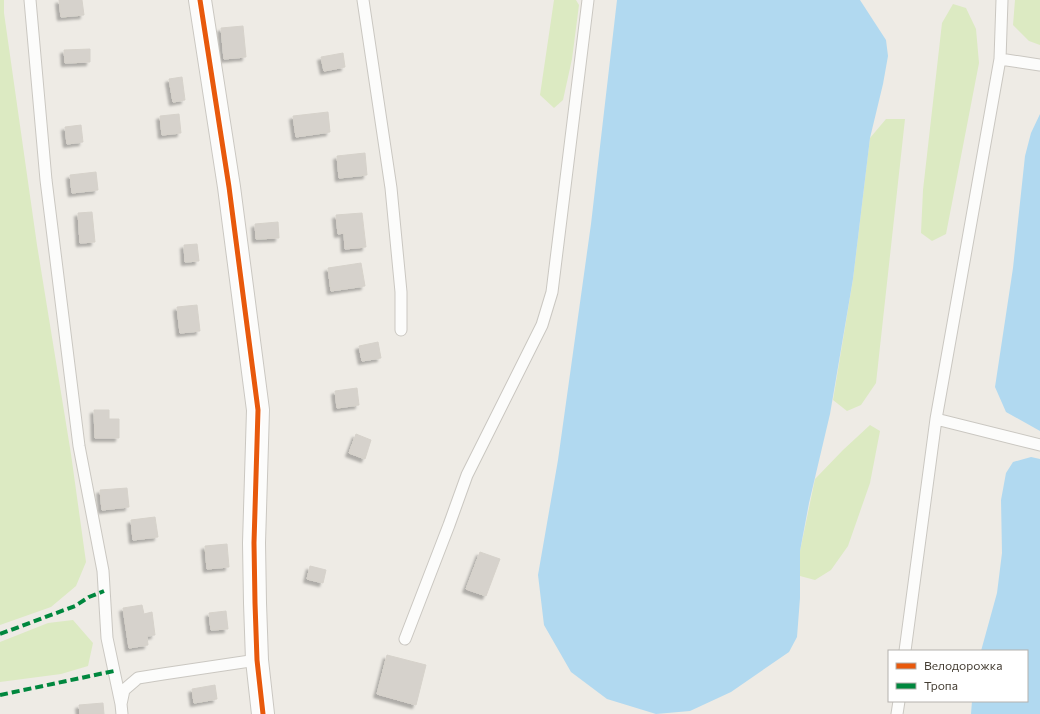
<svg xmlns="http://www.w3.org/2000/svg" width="1040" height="714" font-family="Commissioner,sans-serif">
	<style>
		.green { fill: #dceac2 }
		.water { fill: #b1d9f0 }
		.building { fill: #d6d2cc; stroke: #d6d2cb; filter: url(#shadow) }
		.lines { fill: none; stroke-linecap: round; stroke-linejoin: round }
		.service-casing { stroke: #cac7c1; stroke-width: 13 }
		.minor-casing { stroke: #cac7c1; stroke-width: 24 }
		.service { stroke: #fcfcfb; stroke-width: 11 }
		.minor { stroke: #fcfcfb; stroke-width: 22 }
		.quiet { stroke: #00873e; stroke-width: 4; stroke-dasharray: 8 4; stroke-linecap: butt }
		.cycleway-casing { stroke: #fff; stroke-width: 8 }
		.cycleway { stroke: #e8590c; stroke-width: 5 }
	</style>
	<defs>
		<filter id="shadow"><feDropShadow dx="-3.5" dy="3.5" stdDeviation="1" flood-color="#0004"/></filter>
	</defs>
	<rect width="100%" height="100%" fill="#eeebe5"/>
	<!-- green -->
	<path class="green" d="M0,0H4V13L37,245L71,454L86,562L76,586L51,607L0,625Z
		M554,0H576L579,5L572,59L563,100L554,108L540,95Z
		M1015,0H1040V45L1029,41L1013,25Z
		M953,4L966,8L976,29L979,63L946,234L932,241L921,233L923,190L942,23Z
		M886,119H905L876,383L861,405L847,411L833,400L853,279L870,138Z
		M870,425L880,431L870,483L848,546L831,570L815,580L800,576V551L815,479L843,450Z
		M73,620L93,643L88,666L61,674L0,682V642L48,623Z"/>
	<!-- water -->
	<path class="water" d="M617,0H860L886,40L888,56L883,84L870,138L853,279L830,414L809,503L800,551V598L797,637L789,652L731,692L690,711L656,714L607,699L571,672L544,625L538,575L558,460L591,224Z
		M1040,114V431L1006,412L995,387L1013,268L1025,156L1031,133Z
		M1031,457L1040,459V714H971L972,701H1027V651H981L997,593L1002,553L1001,500L1006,473L1013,462Z"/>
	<!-- building -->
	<path class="building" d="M59,0H82L84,15L61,17Z
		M243,26L246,57L224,59L221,28Z
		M90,49V62L65,63L64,50Z
		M343,53L345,67L324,71L321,57Z
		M182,77L185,100L173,102L169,79Z
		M328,112L330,132L296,137L293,116Z
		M179,114L181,133L162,135L160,116Z
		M81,125L83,142L67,144L65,127Z
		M365,153L367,175L339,178L337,156Z
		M96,172L98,190L72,193L70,175Z
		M92,212L95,242L80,243L78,213Z
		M362,213L366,247L345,249L344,233L338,234L336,215Z
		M278,222L279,238L256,239L255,224Z
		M197,244L199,261L185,262L184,245Z
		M361,263L365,286L331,291L328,268Z
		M197,305L200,331L180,333L177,307Z
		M378,342L381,358L362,361L359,346Z
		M357,388L359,405L337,408L335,391Z
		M94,410H109V419H119V438H95Z
		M356,434L371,440L365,459L349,453Z
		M127,488L129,507L102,510L100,490Z
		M155,517L158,537L133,540L131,520Z
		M227,544L229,567L207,569L205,546Z
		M480,552L500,559L486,596L466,589Z
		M310,566L326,570L323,583L307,579Z
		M142,605L144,614L152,612L155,635L147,636L148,645L129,648L123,608Z
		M226,611L228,629L211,630L209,613Z
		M387,655L426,665L416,705L377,694Z
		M215,685L217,699L194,703L192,689Z
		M103,703L104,714H80L79,705Z"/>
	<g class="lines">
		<defs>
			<path id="service" d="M30,0L46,180L79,446L103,571L107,638L121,704
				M363,0L391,188L401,292V330
				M1000,59L1040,65
				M936,419L1040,445
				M405,639L449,525L467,475L542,325L552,292L588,0
				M905,651L936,419L1000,59L1002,0
				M122,714L121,704L124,690L138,678L163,674L257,660
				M897,714L899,701"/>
			<path id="minor" d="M200,0L229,187L258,410L254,543L255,603L257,660L263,714"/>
		</defs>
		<!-- service casing -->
		<use href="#service" class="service-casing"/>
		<!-- minor casing -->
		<use href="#minor" class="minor-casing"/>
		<!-- service -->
		<use href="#service" class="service"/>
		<!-- minor -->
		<use href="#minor" class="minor"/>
		<!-- quiet -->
		<path class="quiet" d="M0,634L75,606L89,597L104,591
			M0,695L114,671"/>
		<defs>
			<path id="cycleway" d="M200,0L229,187L258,410L254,543L255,603L257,660L263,714"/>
		</defs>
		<!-- cycleway casing -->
		<use href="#cycleway" class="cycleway-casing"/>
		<!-- cycleway -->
		<use href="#cycleway" class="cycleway"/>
	</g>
	<!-- legend -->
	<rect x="888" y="650" width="140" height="52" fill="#ffffff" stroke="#b4b1ad"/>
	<rect x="896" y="663" width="20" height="6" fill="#e8590c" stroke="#b4b1ad"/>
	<text x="924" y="670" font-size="12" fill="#433c32">Велодорожка</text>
	<rect x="896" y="683" width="20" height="6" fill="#00873e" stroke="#b4b1ad"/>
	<text x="924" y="690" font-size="12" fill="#433c32">Тропа</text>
</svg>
